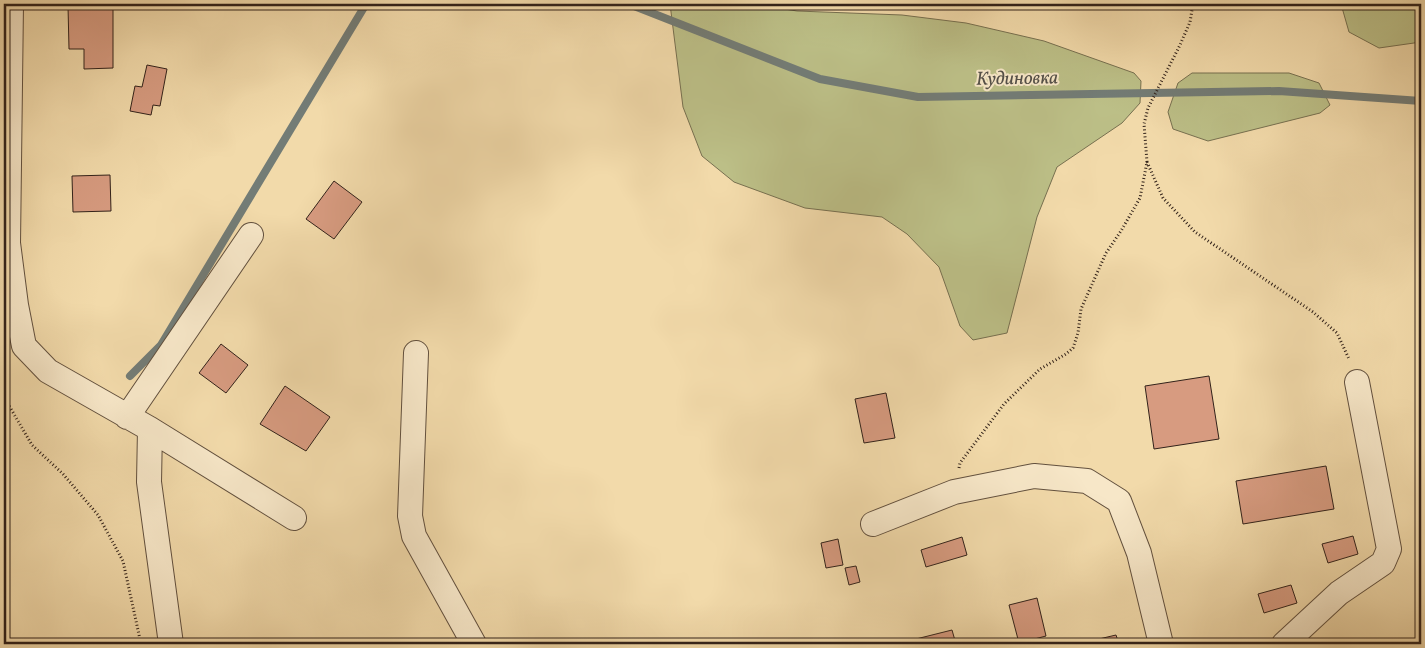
<svg xmlns="http://www.w3.org/2000/svg" width="1425" height="648" font-family="Vollkorn,serif">
	<style>
		.green { fill: #bcbf87; stroke: #777050 }
		.lines { fill: none; stroke-linecap: round; stroke-linejoin: round }
		.stream { stroke: #737c76; stroke-width: 8 }
		.building { fill: #d79b80; stroke: #32221a }
		.minor-casing { stroke: #62503e; stroke-width: 26 }
		.path { stroke: #32221a; stroke-width: 3; stroke-dasharray: 1 2.5; stroke-linecap: butt }
		.minor { stroke: #f7e7c8; stroke-width: 24 }
		.labels { text-anchor: middle; dominant-baseline: central; stroke-width: 4; stroke-linejoin: round; paint-order: stroke }
		.water-label { font-size: 19px; font-style: italic; fill: #534f48; stroke: #f7e7c8 }
	</style>
	<rect width="100%" height="100%" fill="#f2daaa"/>
	<filter id="stains"><feTurbulence type="fractalNoise" baseFrequency=".004" numOctaves="4"/><feColorMatrix values="0 0 0 0 .2 0 0 0 0 .09 0 0 0 0 .02 0 0 0 .5 -.17"/></filter>
	<radialGradient id="worn" r=".72"><stop offset=".6" stop-color="#630" stop-opacity="0"/><stop offset="1" stop-color="#630" stop-opacity=".3"/></radialGradient>
	<!-- green -->
	<path class="green" d="M670,4H754L797,11L902,15L966,23L1044,41L1134,73L1141,81L1140,103L1122,123L1057,167L1037,217L1007,333L973,340L960,326L939,267L907,234L882,217L805,208L734,182L702,156L683,107Z
		M1341,4H1421V42L1379,48L1349,32Z
		M1192,73H1289L1319,83L1330,105L1320,113L1208,141L1173,129L1168,112L1178,83Z"/>
	<g class="lines">
		<!-- stream -->
		<path class="stream" d="M629,4L820,79L918,97L1279,91L1421,101
			M130,376L161,345L366,4"/>
	</g>
	<!-- building -->
	<path class="building" d="M81,4H113V68L84,69V49H69L68,6H81Z
		M147,65L167,69L160,106L153,105L151,115L130,111L135,86L142,87Z
		M110,175L111,211L73,212L72,176Z
		M334,181L362,202L334,239L306,219Z
		M221,344L248,365L226,393L199,373Z
		M1209,376L1219,439L1154,449L1145,386Z
		M285,386L330,417L306,451L260,424Z
		M886,393L895,438L864,443L855,399Z
		M1326,466L1334,509L1243,524L1236,481Z
		M1353,536L1358,554L1328,563L1322,544Z
		M962,537L967,555L926,567L921,550Z
		M838,539L843,565L826,568L821,543Z
		M856,566L860,582L849,585L845,568Z
		M1291,585L1297,603L1264,613L1258,594Z
		M1037,598L1046,636L1019,643L1009,605Z
		M952,630L956,644H913L912,640Z
		M1116,635L1119,644H1100L1099,639Z"/>
	<g class="lines">
		<defs>
			<path id="minor" d="M11,4L8,243L16,305L24,346L48,371L150,429L294,518
				M416,353L410,516L414,536L474,644
				M127,417L251,235
				M150,429L149,482L171,644
				M873,524L954,492L1034,476L1087,481L1119,501L1139,553L1161,644
				M1284,644L1339,593L1383,563L1389,549L1357,382"/>
		</defs>
		<!-- minor casing -->
		<use href="#minor" class="minor-casing"/>
		<!-- path -->
		<path class="path" d="M1147,162L1163,198L1195,232L1313,312L1337,333L1349,359
			M4,397L32,445L63,474L98,515L123,561L141,644
			M959,468L960,463L1004,404L1040,369L1066,354L1073,348L1078,333L1081,309L1106,253L1121,231L1140,198L1147,162L1144,124L1148,108L1180,45L1190,22L1193,4"/>
		<!-- minor -->
		<use href="#minor" class="minor"/>
	</g>
	<g class="labels">
		<!-- water labels -->
		<g class="water-label">
			<text transform="translate(1017 79) rotate(-1)">Кудиновка</text>
		</g>
	</g>
	<!-- margin -->
	<rect width="1425" height="648" fill="none" stroke="#f2daaa" stroke-width="20"/>
	<rect x="5" y="5" width="1415" height="638" fill="none" stroke="#32221a" stroke-width="2.5"/>
	<rect x="10" y="10" width="1405" height="628" fill="none" stroke="#32221a"/>
	<rect width="100%" height="100%" filter="url(#stains)"/>
	<rect width="100%" height="100%" fill="url(#worn)"/>
</svg>
